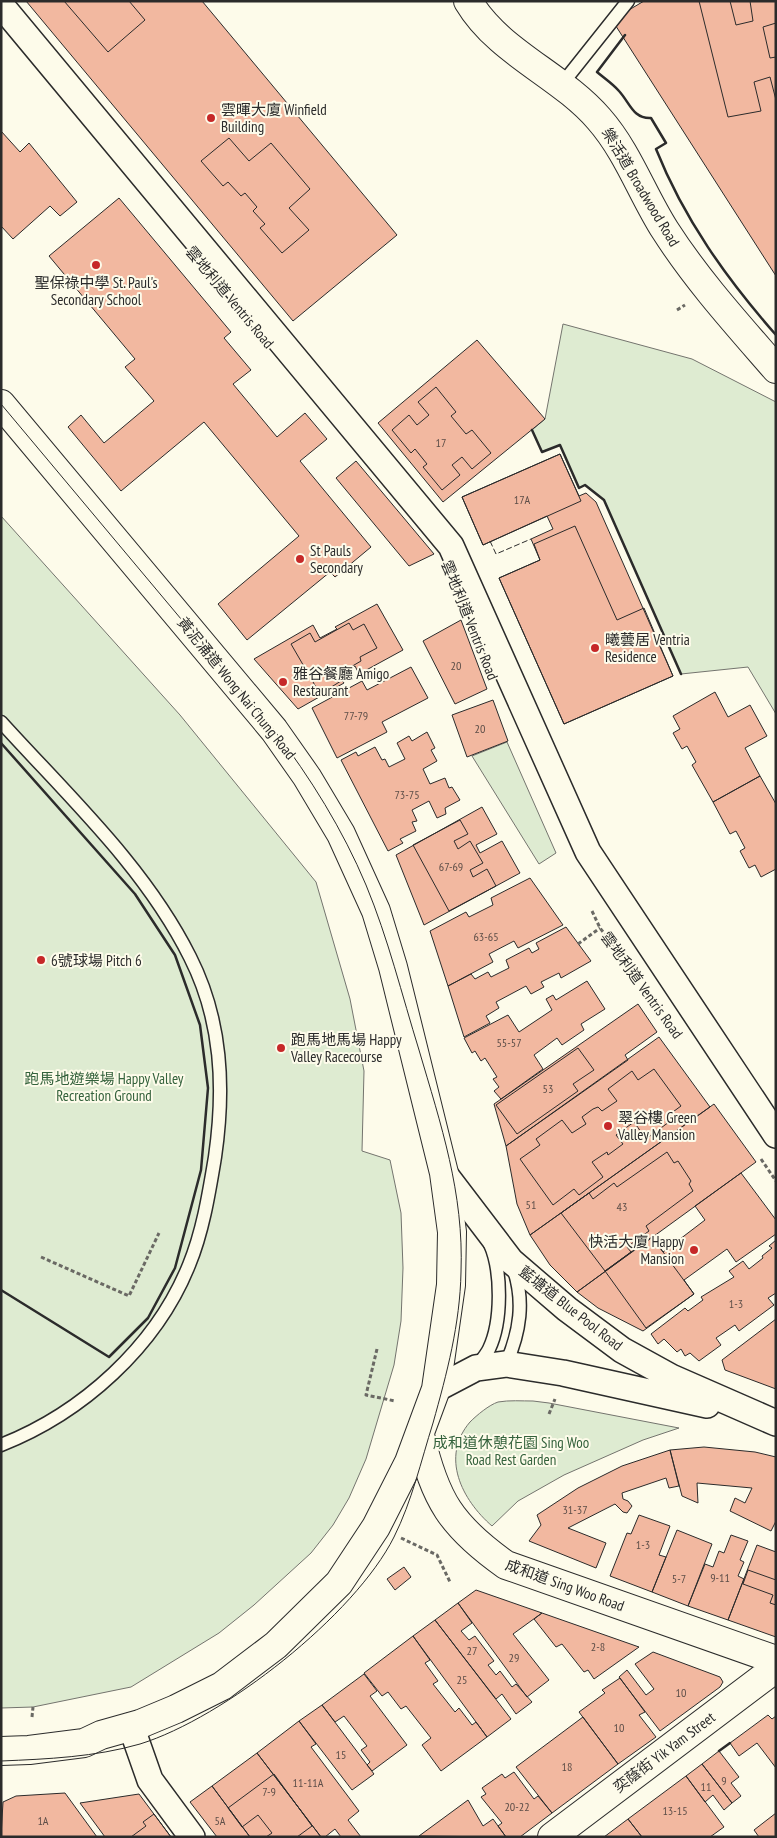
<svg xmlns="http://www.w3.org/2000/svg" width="777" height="1838" font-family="'PT Sans Narrow','Noto Sans TC',sans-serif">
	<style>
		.green { fill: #deebd1; stroke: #74746e }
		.building { fill: #f2b8a0; stroke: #2b2b2b }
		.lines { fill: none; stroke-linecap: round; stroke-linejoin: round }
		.lane-casing { stroke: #2b2b2b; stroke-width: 15 }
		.street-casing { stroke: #2b2b2b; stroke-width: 28 }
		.secondary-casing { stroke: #2b2b2b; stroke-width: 30 }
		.path { stroke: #6a6964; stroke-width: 3; stroke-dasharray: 4 2.5; stroke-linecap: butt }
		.lane { stroke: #fdfbea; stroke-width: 12 }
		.street { stroke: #fdfbea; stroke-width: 25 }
		.secondary { stroke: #fdfbea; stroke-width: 28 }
		.tram { stroke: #2b2b2b; stroke-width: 1 }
		.fence { stroke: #2b2b2b; stroke-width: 1; stroke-dasharray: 6 2.5; stroke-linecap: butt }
		.wall { stroke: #2b2b2b; stroke-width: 2.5 }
		.poi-dot { fill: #c62828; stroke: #fdfbea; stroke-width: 2 }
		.labels { text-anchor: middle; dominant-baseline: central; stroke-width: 4; stroke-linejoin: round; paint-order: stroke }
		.number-label { font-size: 12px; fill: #5d4e48 }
		.poi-label { font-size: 15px; fill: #2b2b2b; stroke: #fdfbea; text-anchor: start }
		.street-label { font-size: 15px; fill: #2b2b2b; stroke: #fdfbea }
		.park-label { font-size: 15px; fill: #34623c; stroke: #fdfbea }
	</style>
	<rect width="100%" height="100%" fill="#fdfbea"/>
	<!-- green -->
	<path class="green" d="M563,324L692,359L776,402V714L748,667L681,674L604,500L585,485L579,488L560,445L542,452L532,430L545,419Z
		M1,516L180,715L316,882L350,999L364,1071L362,1151L390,1160L401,1213L403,1268L401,1321L394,1365L366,1459L349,1498L333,1525L311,1553L254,1605L219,1633L131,1687L33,1707L1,1708Z
		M507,742L556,853L539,864L472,756Z
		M533,1401L549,1403L679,1428L643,1440L564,1475L518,1501L492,1526C462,1500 440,1457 470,1422C477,1415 489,1405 498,1402C509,1400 522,1401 533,1401Z"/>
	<!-- building -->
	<path class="building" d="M26,1H202L397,235L293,321Z
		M64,1H129L145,20L108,52Z
		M644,1H776V276L612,20Z
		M699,1H730L736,25L753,21L750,1H776V23L763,27L770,58L776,57V100L770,77L754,82L761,111L728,117Z
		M1,131L20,152L29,143L77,202L60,216L50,206L13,239L1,226Z
		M229,138L249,161L271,143L310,189L289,208L309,230L282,253L260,228L265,224L253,211L257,207L245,193L241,196L228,182L223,186L201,161Z
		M119,198L231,332L224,338L251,370L233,384L277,437L305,413L327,439L300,461L371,547L335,577L330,572L247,640L218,604L299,536L204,422L121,491L68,427L81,415L104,443L154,401L125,367L135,359L49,256Z
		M477,340L545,419L443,502L378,423Z
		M436,387L456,412L451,416L466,434L472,430L491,453L472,469L462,457L452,465L460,475L442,490L423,467L427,464L415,449L411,453L392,430L409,415L417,425L429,415L418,402Z
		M560,454L581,501L483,545L462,497Z
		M560,454L579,496L586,493L596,502L673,676L564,724L499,578L540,560L531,539L553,529L547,516L483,545L462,497Z
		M356,461L434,554L409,566L336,478Z
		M575,526L617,620L644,608L673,676L564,724L499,578L540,560L534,544Z
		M377,604L403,650L359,674L355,666L339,676L344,683L298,709L254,659L313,625L320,638L337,629L335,627Z
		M461,620L487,689L455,704L423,641Z
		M349,623L353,630L364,624L377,648L360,657L361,661L337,675L341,681L320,694L291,644L310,633L315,642Z
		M411,667L428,698L382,722L387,732L337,758L312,708L362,681L367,690Z
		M715,692L728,717L750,705L767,736L745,748L760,776L713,802L692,765L696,762L687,746L682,749L673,733L680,729L673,716Z
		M493,700L508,741L467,757L452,715Z
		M427,732L435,748L431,750L437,761L423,769L430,784L445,778L449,788L452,787L460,800L445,808L446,814L437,818L429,801L412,810L417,821L412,822L416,831L400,839L403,843L388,851L341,760L356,752L358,756L375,747L382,760L385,759L389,767L405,759L397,743L409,736L412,741Z
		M760,776L776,804V869L761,877L755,865L749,868L740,851L745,848L736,831L730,834L713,802Z
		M482,807L497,834L476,845L480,853L502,841L520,873L424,925L396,855Z
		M460,820L468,834L454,841L458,849L470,841L483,863L470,870L473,877L487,869L496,886L449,911L413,845Z
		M530,878L563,925L518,948L514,941L489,954L493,962L448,986L430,931L466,912L469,917L493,905L491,898Z
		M566,927L591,961L561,978L559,973L541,982L544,987L531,994L526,986L496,1002L499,1008L486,1016L490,1023L464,1037L448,986L471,974L475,979L488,972L491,977L509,968L506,960L529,948L532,953L539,949L536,943Z
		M587,981L605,1009L581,1024L584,1030L562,1045L557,1038L534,1055L543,1069L501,1099L494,1091L499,1087L493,1079L497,1077L485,1058L481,1061L475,1051L472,1053L464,1038L508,1015L519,1032L552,1010L546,999L553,995L556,1000Z
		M638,1004L657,1032L625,1055L628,1060L506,1146L494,1104Z
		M659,1037L710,1107L530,1235L517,1204L506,1146Z
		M578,1048L594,1070L573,1084L578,1091L517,1134L496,1105Z
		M654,1069L681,1106L666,1117L669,1122L646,1139L634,1122L616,1135L623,1144L608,1155L607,1152L592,1162L603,1177L579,1195L574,1189L553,1205L520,1159L540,1145L536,1139L562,1120L572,1133L586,1124L582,1117L593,1109L598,1107L602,1111L617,1101L608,1089L632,1071L638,1080Z
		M714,1104L756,1162L577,1292L550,1265L530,1235Z
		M667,1152L674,1163L678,1161L691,1181L689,1184L693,1191L646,1226L649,1231L627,1247L631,1252L605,1271L561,1213L589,1193L593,1199L614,1183L617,1187Z
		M741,1173L776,1220V1234L736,1262L727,1249L684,1280L694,1294L646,1328L605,1271L652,1237L663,1252L705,1220L695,1206Z
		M652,1237L694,1294L643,1331L598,1308L577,1292Z
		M776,1240V1293L768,1298L774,1305L739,1331L735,1325L716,1338L721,1345L699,1361L690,1353L685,1356L681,1349L677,1352L664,1339L658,1344L651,1334L685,1308L688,1311L703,1300L701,1297L734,1277L729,1271L743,1261L749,1269L763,1258L762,1256L772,1248L769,1246Z
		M776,1319V1389L725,1370L722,1360Z
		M704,1447L755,1452L776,1457V1521L771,1531L730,1511L735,1498L745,1503L752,1488L697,1483L698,1503L682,1496L670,1450Z
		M670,1450L679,1486L669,1488L666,1478L622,1493L623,1499L628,1501L632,1506L627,1513L623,1512L615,1504L568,1528L606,1543L596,1568L529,1541L541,1525L537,1515L578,1488L622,1466Z
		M639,1515L670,1526L659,1555L666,1557L652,1592L610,1576L627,1533L631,1534Z
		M677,1530L712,1544L688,1606L652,1592Z
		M731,1535L748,1541L740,1560L744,1562L738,1576L744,1579L728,1620L688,1606L705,1564L713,1567L719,1551L724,1553Z
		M757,1545L776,1552V1637L728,1620Z
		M404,1567L411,1577L395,1590L387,1579Z
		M748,1570L776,1580V1605L770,1603L773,1595L743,1584Z
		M476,1590L542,1613L513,1634L549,1680L527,1697L458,1603Z
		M458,1603L472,1623L461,1631L469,1640L475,1636L494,1661L488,1665L496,1675L500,1671L512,1687L516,1684L532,1702L516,1714L502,1694L496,1699L435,1620Z
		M542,1613L639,1647L594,1679L588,1670L584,1672L562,1644L556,1647L534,1619Z
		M435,1620L511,1719L487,1737L413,1636Z
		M413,1636L430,1660L425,1663L438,1681L433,1684L455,1712L459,1708L472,1725L476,1722L487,1737L441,1771L422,1745L431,1738L406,1706L401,1709L388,1692L382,1696L364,1673Z
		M653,1652L720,1677L723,1682L720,1687L660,1731L619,1677L627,1670L646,1695L654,1689L635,1664Z
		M364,1674L377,1691L370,1696L407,1745L372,1771L367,1765L370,1762L361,1750L367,1746L344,1716L335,1722L322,1705Z
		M620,1678L645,1712L639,1715L656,1737L618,1764L579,1712L605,1693L602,1690Z
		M322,1705L374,1774L352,1790L299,1721Z
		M768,1715L772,1719L776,1716V1768L757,1743L739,1756L730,1743Z
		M583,1717L618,1764L552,1813L516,1767Z
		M299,1721L316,1744L311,1747L359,1811L348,1820L361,1837H341L335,1829L325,1837H321L257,1753Z
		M719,1751L739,1777L731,1783L741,1796L732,1803L702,1764Z
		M257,1753L321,1837H250L212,1786Z
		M702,1764L732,1803L724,1810L713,1795L705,1802L686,1776Z
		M514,1772L534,1799L538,1796L552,1813L520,1837H506L498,1826L502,1823L481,1797L486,1794L482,1788L502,1774L505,1778Z
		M274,1774L312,1826L297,1837H266L272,1833L258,1815L242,1827L228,1808Z
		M686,1776L724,1827L710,1837H642L628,1819Z
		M212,1786L250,1837H217L190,1802Z
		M65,1793L97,1837H1L3,1802L16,1796Z
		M139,1794L171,1837H105L80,1803Z
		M468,1800L483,1826L493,1819L506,1837L419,1836Z
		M776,1813V1837H759L754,1830Z
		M154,1814L171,1837H131L146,1826L143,1822Z
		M628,1819L642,1837H604Z"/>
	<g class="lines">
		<defs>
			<path id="lane" d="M562,84L628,1
				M1,722C68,796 145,867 190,957C222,1020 225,1088 215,1157C209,1193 203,1231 189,1265C156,1347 82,1413 1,1445
				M506,1364C520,1332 525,1301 513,1267
				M476,1368C480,1362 486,1355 489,1349C502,1322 502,1271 490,1244"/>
			<path id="street" d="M1,5L451,546L588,852L776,1135
				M444,1173L511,1261L567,1309L622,1350L671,1377L776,1423
				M436,1389L476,1368L506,1364L563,1373L707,1405
				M131,1726L150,1780L192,1837"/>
			<path id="secondary" d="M468,1C499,53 560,74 599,119C628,152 642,194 665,230C697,280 737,324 776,369
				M1,404L274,730L307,777L341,834L376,911L393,967L444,1173L452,1232L451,1285L436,1389L409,1462L376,1527L339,1583L276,1645L222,1686L176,1709L140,1724L101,1735L84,1743L29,1750L1,1751
				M420,1435C435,1500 451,1526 506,1565L776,1660
				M552,1837L776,1668"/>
		</defs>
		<!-- lane casing -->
		<use href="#lane" class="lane-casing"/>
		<!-- street casing -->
		<use href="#street" class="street-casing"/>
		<!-- secondary casing -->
		<use href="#secondary" class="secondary-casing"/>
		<!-- path -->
		<path class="path" d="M677,310L685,305
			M592,911L600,928L622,956
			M578,944L600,928
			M761,1159L776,1181
			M41,1257L129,1296L159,1233
			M377,1349L366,1395L395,1401
			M549,1414L555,1399
			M401,1538L437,1555L450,1582
			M32,1717L33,1707"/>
		<!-- lane -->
		<use href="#lane" class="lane"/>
		<!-- street -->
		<use href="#street" class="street"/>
		<!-- secondary -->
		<use href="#secondary" class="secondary"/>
		<!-- tram -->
		<path class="tram" d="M1,404L274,730C310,777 343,830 366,885C388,938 402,995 419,1050C441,1125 464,1193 461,1272C460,1324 447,1373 433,1423C421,1461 412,1501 394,1537C355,1615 224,1718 140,1744C95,1757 48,1759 1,1761"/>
		<!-- fence -->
		<path class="fence" d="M490,541L496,554L531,539"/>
		<!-- wall -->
		<path class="wall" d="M625,35L597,72C604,78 613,84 619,91C630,103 633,119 651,118L666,143L656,149C684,219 726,278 776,335
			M532,430L542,452L560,445L579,488L585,485L604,500L681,674
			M1,743L135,894L175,955L200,1025L208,1088L201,1170L175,1268L148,1318L109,1357L1,1290
			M719,1751L730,1743"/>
	</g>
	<!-- markers -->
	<g class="poi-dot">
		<circle cx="211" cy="118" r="5"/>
		<circle cx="96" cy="265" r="5"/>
		<circle cx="300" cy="559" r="5"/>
		<circle cx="595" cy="648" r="5"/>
		<circle cx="283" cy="682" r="5"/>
		<circle cx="41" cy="960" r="5"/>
		<circle cx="281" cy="1048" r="5"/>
		<circle cx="608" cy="1126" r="5"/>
		<circle cx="694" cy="1250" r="5"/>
	</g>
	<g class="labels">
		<!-- number labels -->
		<g class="number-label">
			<text x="441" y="442">17</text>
			<text x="522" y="499">17A</text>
			<text x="456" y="665">20</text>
			<text x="356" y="715">77-79</text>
			<text x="480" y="728">20</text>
			<text x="407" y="794">73-75</text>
			<text x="451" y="866">67-69</text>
			<text x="486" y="936">63-65</text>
			<text x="509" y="1042">55-57</text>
			<text x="548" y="1088">53</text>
			<text x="531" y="1204">51</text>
			<text x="622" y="1206">43</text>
			<text x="736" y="1303">1-3</text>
			<text x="575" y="1509">31-37</text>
			<text x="643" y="1544">1-3</text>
			<text x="720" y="1577">9-11</text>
			<text x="679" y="1578">5-7</text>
			<text x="598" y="1646">2-8</text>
			<text x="472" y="1650">27</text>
			<text x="514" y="1657">29</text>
			<text x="462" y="1679">25</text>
			<text x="681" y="1692">10</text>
			<text x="619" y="1727">10</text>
			<text x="341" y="1754">15</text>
			<text x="567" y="1766">18</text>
			<text x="724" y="1780">9</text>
			<text x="308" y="1782">11-11A</text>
			<text x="706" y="1786">11</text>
			<text x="269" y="1791">7-9</text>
			<text x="517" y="1806">20-22</text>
			<text x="675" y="1810">13-15</text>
			<text x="43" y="1820">1A</text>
			<text x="220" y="1820">5A</text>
		</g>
		<!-- poi labels -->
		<g class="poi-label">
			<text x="221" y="109">雲暉大廈 Winfield<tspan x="221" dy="17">Building</tspan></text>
			<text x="96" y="282" text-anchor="middle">聖保祿中學 St. Paul's<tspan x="96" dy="17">Secondary School</tspan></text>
			<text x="310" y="550">St Pauls<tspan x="310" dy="17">Secondary</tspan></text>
			<text x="605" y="639">曦蕓居 Ventria<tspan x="605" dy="17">Residence</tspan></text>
			<text x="293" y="673">雅谷餐廳 Amigo<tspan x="293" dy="17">Restaurant</tspan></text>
			<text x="51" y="960">6號球場 Pitch 6</text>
			<text x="291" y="1039">跑馬地馬場 Happy<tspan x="291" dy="17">Valley Racecourse</tspan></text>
			<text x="618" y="1117">翠谷樓 Green<tspan x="618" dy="17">Valley Mansion</tspan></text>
			<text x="684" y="1241" text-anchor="end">快活大廈 Happy<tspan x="684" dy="17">Mansion</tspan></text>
		</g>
		<!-- street labels -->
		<g class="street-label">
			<text transform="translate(641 187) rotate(59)">樂活道 Broadwood Road</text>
			<text transform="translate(230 297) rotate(50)">雲地利道 Ventris Road</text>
			<text transform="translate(470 620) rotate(68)">雲地利道 Ventris Road</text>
			<text transform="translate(237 688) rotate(51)">黃泥涌道 Wong Nai Chung Road</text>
			<text transform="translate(642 985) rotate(54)">雲地利道 Ventris Road</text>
			<text transform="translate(571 1308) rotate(38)">藍塘道 Blue Pool Road</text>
			<text transform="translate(565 1585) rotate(20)">成和道 Sing Woo Road</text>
			<text transform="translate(664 1752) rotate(-37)">奕蔭街 Yik Yam Street</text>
		</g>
		<!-- park labels -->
		<g class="park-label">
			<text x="104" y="1078">跑馬地遊樂場 Happy Valley<tspan x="104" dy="17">Recreation Ground</tspan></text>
			<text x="511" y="1442">成和道休憩花園 Sing Woo<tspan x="511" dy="17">Road Rest Garden</tspan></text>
		</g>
	</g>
	<!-- border -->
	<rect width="777" height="1838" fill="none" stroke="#2b2b2b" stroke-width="5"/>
</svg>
